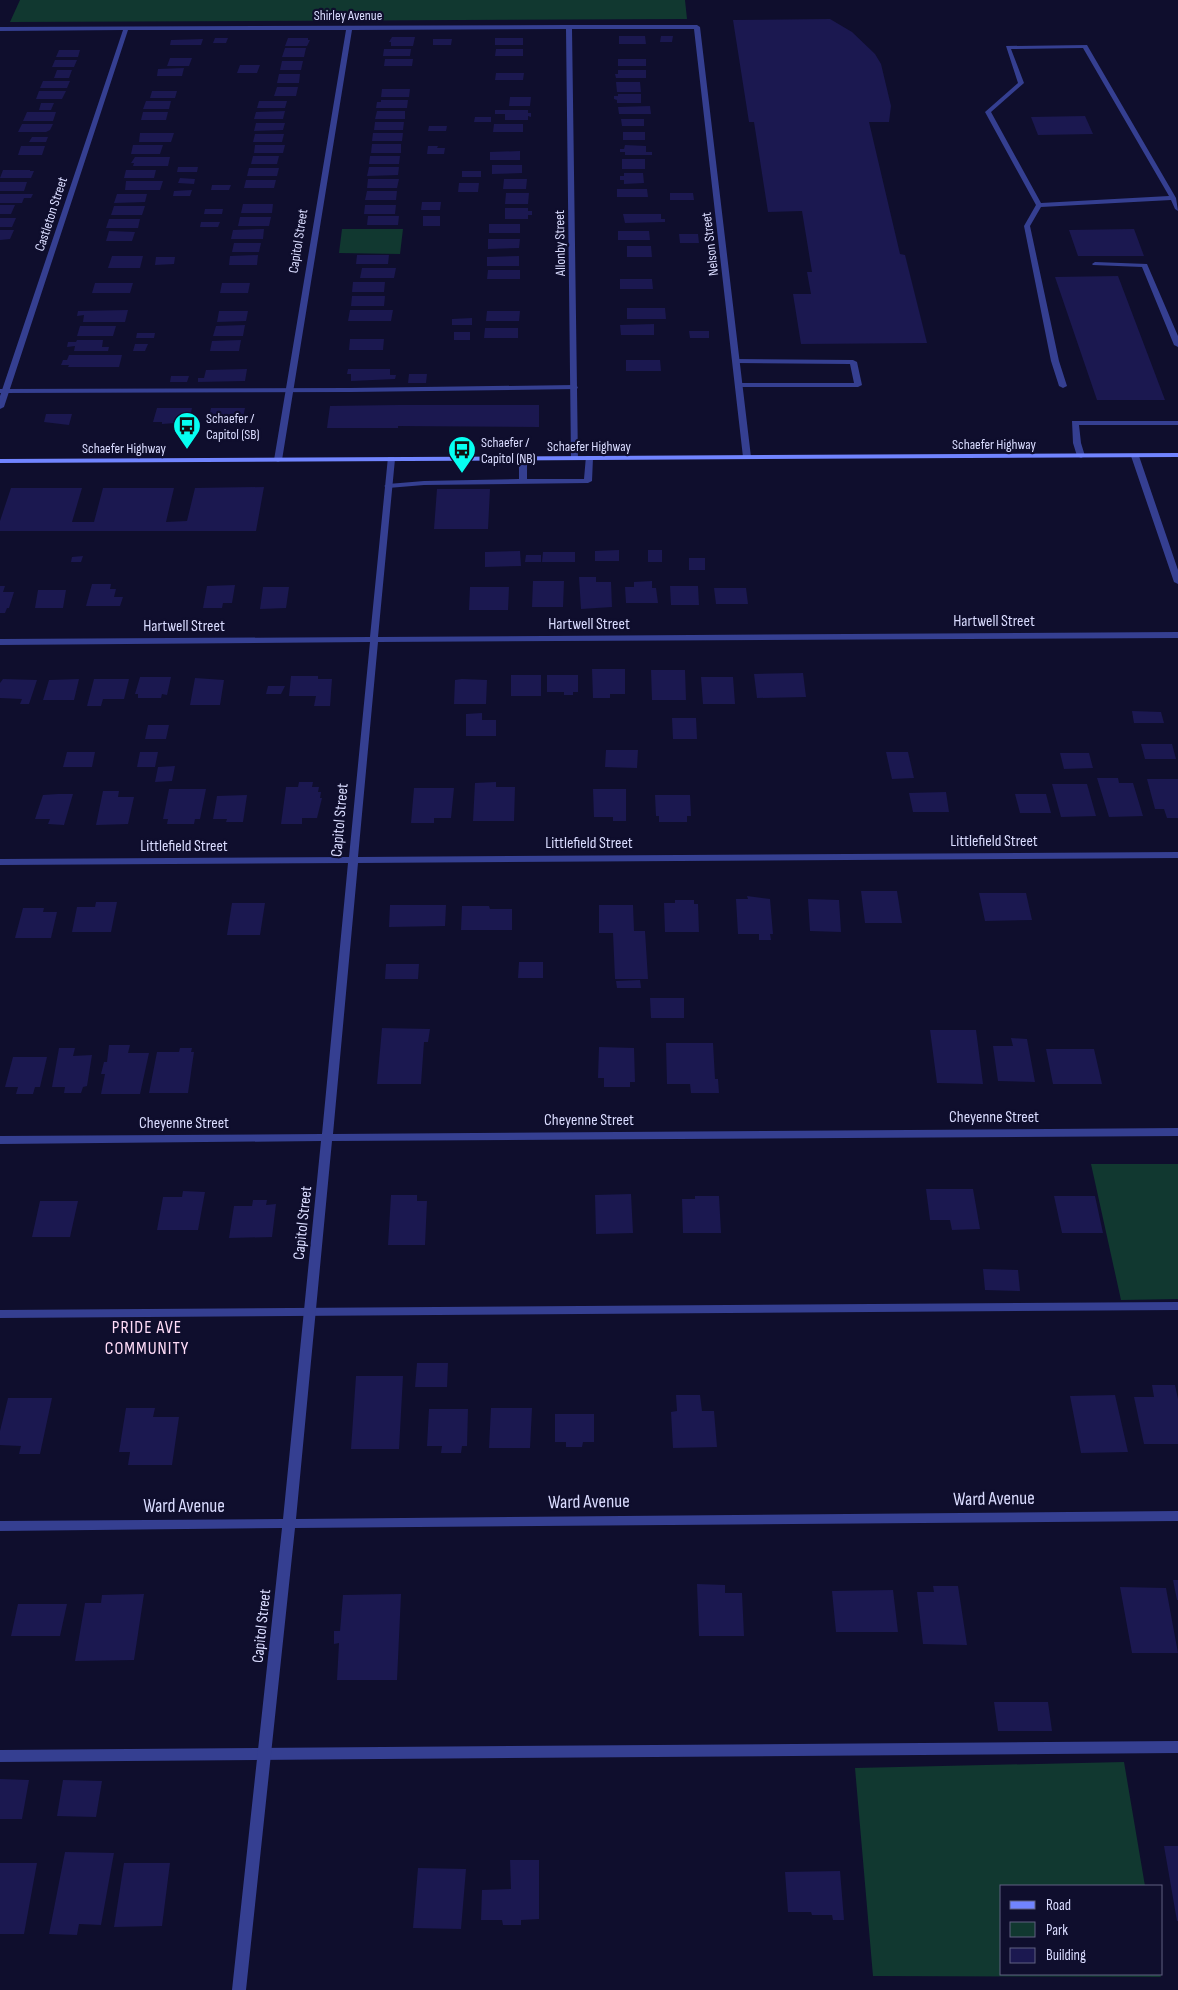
<svg xmlns="http://www.w3.org/2000/svg" width="1178" height="1990" font-family="'Sofia Sans Condensed',sans-serif">
	<style>
		.green { fill: #113830 }
		.building { fill: #1b1850 }
		.lines { fill: none; stroke-linecap: round; stroke-linejoin: round }
		.lane { fill: #353f91; fill-rule: evenodd }
		.street { fill: #353f91; fill-rule: evenodd }
		.secondary { fill: #7184ff; fill-rule: evenodd }
		.labels { text-anchor: middle; dominant-baseline: central; stroke-width: 4.5; stroke-linejoin: round; paint-order: stroke }
		.far-street-label { font-size: 14px; fill: #dadcff; stroke: #0f0e2d }
		.far-poi-label { font-size: 14px; fill: #dadcff; stroke: #0f0e2d; text-anchor: start }
		.street-label { font-size: 16px; fill: #dadcff; stroke: #0f0e2d }
		.neighbourhood-label { font-size: 18px; letter-spacing: 1px; fill: #ffdcf8; stroke: #0f0e2d }
		.near-street-label { font-size: 19px; fill: #dadcff; stroke: #0f0e2d }
	</style>
	<rect width="100%" height="100%" fill="#0f0e2d"/>
	<!-- green -->
	<path class="green" d="M20,0H685L687,19L10,22Z
		M342,229H403L400,254L339,253Z
		M1091,1164H1178V1299L1121,1300Z
		M1124,1762L1145,1886H1002V1974H1160L1161,1977L873,1976L855,1768Z"/>
	<!-- building -->
	<path class="building" d="M830,19L852,32L875,54L881,64L891,106L889,122H869L900,254L905,255L927,343L801,344L793,294H811L807,272H812L802,211L768,212L754,122H749L733,20Z
		M619,36H645L646,44H619Z
		M661,36H673L672,42H660Z
		M392,37H415L413,46H391V42H389Z
		M215,38H228L226,43H213Z
		M288,38H308V40H310L307,46H285Z
		M495,38H523V45H495Z
		M203,39L201,45H170L171,40Z
		M433,39H452L451,45H433Z
		M285,48H306L304,57H282Z
		M384,49H411L410,56H383Z
		M496,49H523V56H495Z
		M59,50H80L78,57H56Z
		M170,58H192L189,66H167Z
		M385,59H413L412,66H384Z
		M618,59H646V66H618Z
		M55,60H77L74,67H52Z
		M282,61H303L301,70H280Z
		M240,65H260L257,73H237Z
		M184,68L182,76H157L158,69Z
		M57,70H72L69,78H54Z
		M618,70H646V78H616L615,74H618Z
		M496,73H524L523,80H495Z
		M279,74H300L299,83H277Z
		M43,81H70L67,88H40Z
		M616,82H640L641,92H617Z
		M277,87H298L296,96H274Z
		M382,89H410L409,97H381Z
		M39,91H66L62,99H36Z
		M152,91H177L175,98H150Z
		M618,94H641V103H617V100L614,99V96H618Z
		M510,97H531L530,106H509Z
		M381,100H408L407,108H376L377,102H381Z
		M146,101H171L169,109H143Z
		M259,101H287L285,108H257Z
		M41,103H54L51,110H39Z
		M650,106L651,114H619L618,107Z
		M495,110H528V113H531V117L528,116V120H505V114H495Z
		M285,111L283,119H254L256,112Z
		M377,111H405V119H375Z
		M27,112H56L53,121H23Z
		M143,112H168L166,120H141Z
		M1085,116L1093,134L1038,135L1031,117Z
		M475,117H491V122H474Z
		M621,119H644V126H622Z
		M375,122H404L403,130H374Z
		M256,123H285L283,130L254,131Z
		M22,124H53L50,130L46,132H18Z
		M494,124H523V132H493Z
		M429,126H447L446,131H428Z
		M623,132H645V140H623Z
		M140,133H174L171,142H139Z
		M373,133H403L402,141H372Z
		M255,134H284L282,142H253Z
		M32,137H48L46,142H29Z
		M372,144H401V153H371Z
		M133,145H163L160,154H131Z
		M255,145H285L283,153H254Z
		M625,145L646,146V152H652V155H625V152H620V149H624Z
		M21,146H45L42,155H18Z
		M428,146H438L437,148H445L444,154H427Z
		M520,151V160H490V152Z
		M253,156H279L277,164H251Z
		M370,156H400L399,164H369Z
		M135,157H170L168,166H133L134,163H131Z
		M622,159H645V169H622Z
		M492,165H522V173L492,174Z
		M178,167H198L197,172H177Z
		M369,167H399L398,175L367,176Z
		M249,168H279L277,176H247Z
		M3,170H30V171H34L31,178H0Z
		M126,170H156L154,178H124Z
		M462,171H481V177H462Z
		M624,173H643L644,183L624,184V180H620V176H624Z
		M180,178L195,179L194,184L178,183Z
		M368,179H399L397,188H367Z
		M504,179H527L526,189H503Z
		M246,180H276L274,188H244Z
		M126,181H163L160,190H125Z
		M0,182H27L24,191H0Z
		M459,183H479L478,192H458Z
		M212,185H231L229,190H211Z
		M617,189H647L648,197H617Z
		M192,190L190,196H173L174,191Z
		M367,191H397L396,200H365Z
		M506,193H529L528,204H505Z
		M670,193H693L694,200H670Z
		M0,194H33L31,198H24L22,203H0Z
		M117,194H147L145,202L114,203Z
		M422,202H441L440,210H421Z
		M243,204H273L272,213H241Z
		M0,205H15L11,214H0Z
		M365,205H396L395,214H364Z
		M114,206H145L142,215H111Z
		M505,208H528V211H532V215H528V219H505Z
		M205,209H223L222,214H204Z
		M623,214H661V219H665V222L625,223Z
		M368,216H399L398,225H367Z
		M423,216H440V226H423Z
		M240,217H271L269,226H238Z
		M0,218H16L12,227H0Z
		M109,219H140L138,228H106Z
		M201,222H220L218,227H200Z
		M489,224H520V233H489Z
		M264,229L263,239H231L233,230Z
		M1134,229L1144,256H1078L1069,230Z
		M0,230H14L10,239L0,240Z
		M109,231L135,232L132,241H106Z
		M618,231H649L650,240H618Z
		M679,234H698L699,243H680Z
		M488,239H520L519,248L488,249Z
		M234,243H261L259,252H232Z
		M627,246H651L652,257H627Z
		M258,255L257,265H229L230,256Z
		M357,255H389L388,264H356Z
		M112,256H143L140,268H108Z
		M519,256V266H487V257Z
		M156,257H175L174,264L155,265Z
		M362,268H396L394,278H360Z
		M488,270H520V279H487Z
		M1118,276L1165,400H1097L1055,277Z
		M620,279H652L653,289H620Z
		M353,282H385L384,292H352Z
		M95,283H133L130,293H92Z
		M222,283H250L248,293H220Z
		M352,296H385L384,306H351Z
		M627,308H665L666,319H627Z
		M128,310L125,322H83L84,315L77,316L78,311Z
		M350,310H393L391,321H348Z
		M219,311H248L246,321L217,322Z
		M487,311H520L519,321H486Z
		M472,318V325H452V319Z
		M654,324V335H621L620,325Z
		M245,325L243,336H213L216,326Z
		M80,326H116L113,336H77Z
		M485,328H518V338H484Z
		M689,331H709V338H690Z
		M454,332H470V340H454Z
		M137,333H155L154,338H136Z
		M350,339H384L383,350H349Z
		M77,340H103L102,347H109L108,351H74L75,346L67,347L68,342H76Z
		M241,340L239,351H210L212,341Z
		M135,344H148L145,351H133Z
		M69,355H122L119,367H68L69,365H61L63,360H67Z
		M626,360H660L661,371H626Z
		M247,369L245,381L198,382V378H204L206,370Z
		M348,369H390V375H396L395,379L351,381V374H347Z
		M409,374H427L426,383H408Z
		M171,376H189L187,382H170Z
		M398,405H539V427L398,426V428H327L330,406Z
		M157,408H192L189,422L162,424V422H153Z
		M211,408H245L242,422H208Z
		M46,414H72L69,425L44,422Z
		M264,487L256,531H0V521L11,488H82L72,522H94L103,488H174L166,522L187,521L195,488Z
		M437,489H490L488,529H434Z
		M619,550V561H595V551Z
		M648,550H662V562H648Z
		M520,551L521,566L485,567V552Z
		M543,552H575V562H542Z
		M526,555H541V562H525Z
		M83,556L81,562H71L72,557Z
		M689,558H705V570H689Z
		M579,577H596V582H611L612,607L581,609Z
		M533,581H564L563,607H532Z
		M652,581V588H656L658,603H626L625,587H634V582Z
		M92,584H111L110,589H116L114,597H123L120,606H86Z
		M235,585L232,603H223L222,608H203L207,586Z
		M0,586H5L3,592H14L9,608H7L5,613H0Z
		M670,586H698L699,605H671Z
		M263,587H289L286,608L260,609Z
		M470,587H509L508,610H469Z
		M714,588H746L748,604H716Z
		M38,590H66L63,608H35Z
		M592,669H625V694H610V698H593Z
		M651,670H685L686,700H652Z
		M803,673L806,697L757,698L754,674Z
		M511,675H541V696H511Z
		M547,675H578V692H573V695H564V692H547Z
		M291,676H318V679H332L330,706H314L316,696H289Z
		M140,677H171L167,695L162,694L161,698H138V694H135Z
		M701,677H733L735,704H703Z
		M195,678L224,680L220,705H190Z
		M3,679L37,680L29,704H20L22,699L0,698V683Z
		M79,679L74,700H43L49,680Z
		M94,679H129L124,699H103L101,706H87Z
		M462,679L487,680L486,704H454L455,680Z
		M268,686H285L281,694H266Z
		M1132,711L1161,712L1164,723H1134Z
		M482,713V720H496V736H466V714Z
		M672,718H696L697,739H673Z
		M148,725H169L166,739H145Z
		M1141,744H1172L1176,759H1145Z
		M606,750H638L637,768L605,767Z
		M67,752H95L92,767H63Z
		M140,752H158L155,767H137Z
		M886,752H908L914,778L892,779Z
		M1060,753H1089L1093,768L1064,769Z
		M175,766L172,781L155,782L158,767Z
		M1097,778H1118L1119,783H1133L1143,816L1109,817Z
		M1147,779H1178V818H1167L1164,809H1155Z
		M299,782H313L312,787H319L318,792H321L320,798H322L317,818H302V824H281L286,787H298Z
		M496,782V787H515L514,821H473L475,783Z
		M1052,784H1087L1096,816L1061,817Z
		M414,788H454L451,818H434V823H411Z
		M169,789H206L200,819H195L194,824H167L168,819H163Z
		M593,789H626V821H613V817H594Z
		M103,791H119L118,797H134L128,824L96,825Z
		M946,792L949,812H913L909,793Z
		M58,794H73L64,825L48,824L50,819H35L43,795Z
		M1015,794H1046L1051,813H1020Z
		M247,795L243,822H226L227,819H213L217,796Z
		M655,795H690L691,816H687V822H659V816H656Z
		M861,891H897L902,923H865Z
		M979,893H1026L1032,920L985,921Z
		M747,896L770,899L773,934H770L771,940H759V934H738L736,899H748Z
		M808,899L839,900L841,932L810,931Z
		M675,900H694V904H698L699,932H665L664,903H675Z
		M96,902H117L111,932H72L77,907H95Z
		M232,903H265L260,935H227Z
		M390,905H446L445,926L389,927Z
		M599,905H633L634,931H645L648,979H615L613,933H599Z
		M462,906H489L490,909H512V930H461Z
		M23,908H44L43,912H57L51,938H15Z
		M519,962H543V978H518Z
		M386,964H419L418,979H385Z
		M640,980L641,988H617L616,981Z
		M650,998H684V1018H651Z
		M382,1028L430,1029L428,1042H424L421,1084H377Z
		M930,1030H976L983,1084L937,1083Z
		M1011,1038L1027,1039L1035,1082L998,1081L993,1046H1013Z
		M666,1043H713L715,1079H718L719,1093H691L690,1084H667Z
		M109,1045H130L128,1053H149L140,1094H101L105,1074H101L104,1062H107Z
		M599,1047L634,1048L635,1082H630V1087H604V1078H598Z
		M59,1048H75L73,1056L92,1055L87,1086L83,1087L81,1093H64L65,1087H52Z
		M180,1048H192L191,1052H194L188,1093H149L157,1052H179Z
		M1046,1049H1094L1102,1084H1053Z
		M13,1057H47L40,1087H35L33,1094H16L18,1087H5Z
		M926,1189H973L980,1229L952,1230L950,1220H930Z
		M183,1191L205,1192L198,1230H157L163,1197H182Z
		M631,1194L633,1233L596,1234L595,1195Z
		M391,1195H417V1201H427L425,1245H388Z
		M695,1196H719L721,1233H683L682,1199H695Z
		M1054,1196H1095L1103,1233H1062Z
		M253,1200H267L266,1205L276,1204L272,1237L229,1238L234,1206H252Z
		M40,1201H78L70,1237H32Z
		M983,1269L1018,1270L1020,1291L985,1290Z
		M417,1363H448L447,1387H415Z
		M356,1376H403L399,1449H351Z
		M1152,1385H1175L1178,1399V1444H1144L1134,1397H1154Z
		M676,1395H700L702,1411H714L717,1447L673,1448L671,1412L677,1411Z
		M1115,1395L1128,1452L1081,1453L1070,1396Z
		M8,1398H52L40,1454H19L21,1446L0,1445V1431Z
		M126,1408H155L153,1417H179L172,1465H128L130,1452H119Z
		M491,1408H532L530,1448H489Z
		M429,1409H468L467,1446H462L461,1453H441L442,1446H427Z
		M555,1414H594V1442H583L582,1447H566V1442H555Z
		M1173,1580H1178V1600H1177Z
		M697,1584L725,1585V1593H742L744,1636H699Z
		M933,1586H958L967,1645L923,1644L917,1592H934Z
		M1120,1587L1166,1588L1178,1653H1132Z
		M893,1590L898,1632H836L832,1591Z
		M144,1594L134,1660L75,1661L85,1603H101L102,1595Z
		M401,1594L397,1680H337L339,1643L334,1644V1631H340L343,1595Z
		M18,1604H67L60,1636H11Z
		M994,1702H1048L1052,1731H998Z
		M0,1779L29,1780L22,1819H0Z
		M63,1780L102,1781L96,1817L57,1816Z
		M1164,1846H1178V1921H1177Z
		M65,1852L114,1853L101,1925L79,1924L77,1935L49,1934Z
		M510,1860H539V1919L521,1920V1925H503L502,1920H481L482,1890L511,1889Z
		M0,1863H37L24,1934H0Z
		M124,1863H170L162,1926L114,1927Z
		M418,1868L466,1869L461,1929L413,1928Z
		M840,1871L844,1920H833L832,1915H812L811,1912H788L785,1872Z"/>
	<g class="lines">
		<!-- lane -->
		<path class="lane" d="M1087,45L1176,198L1178,211L1175,209L1171,200L1041,207L1030,226L1059,361L1067,386L1063,388L1059,386L1051,361L1024,226L1036,205L985,112L1018,83L1006,46ZM1083,48L1169,196L1041,203L991,112L1024,83L1011,49Z
			M1095,262L1147,264L1178,336V347L1174,345L1142,267L1093,265L1092,264Z
			M733,359L853,360L857,362L862,385L858,387H739L735,385L736,383H854L850,364L736,363H733Z
			M574,385L578,387L577,389L350,392L0,393V389L350,388Z
			M1072,421H1178V425H1079L1081,443L1085,456L1081,458L1077,456L1073,443Z
			M586,456H589L593,458L592,481L588,483L424,485L388,488L384,486L388,484L424,481L519,479V459L523,457L527,459V479H584Z
			M1178,1302V1310L0,1318V1310Z
			M1178,1741V1753L0,1762V1750Z"/>
		<!-- street -->
		<path class="street" d="M569,25H697L700,27L751,457L750,459H744L743,457L694,29H572L578,460H575L571,458L566,29L352,30L282,460L278,462L274,460L346,30H128L4,407L0,409V396L123,30L0,31V27Z
			M1132,454H1138L1139,456L1178,570V584L1174,582L1131,456Z
			M388,457H394L395,459L378,637L1178,632V638L378,642L358,857L1178,852V858L358,863L333,1134L1178,1128V1136L332,1141L296,1519L1178,1511V1521L295,1528L246,1990H232L282,1528L0,1531V1521L283,1519L321,1141L0,1144V1136L322,1134L348,863L0,865V859L349,857L370,642L0,645V639L370,637Z"/>
		<!-- secondary -->
		<path class="secondary" d="M1178,453V457L0,463V459Z"/>
	</g>
	<!-- icons -->
	<defs>
		<symbol id="bus-pin" viewBox="-11 -11 22 30"><path d="M0 17L-7.5 6A9.5 9.5 0 1 1 7.5 6Z" fill="#06fff1" stroke="#0f0e2d"/><path d="M-5-6H5V4H4V6H2V4H-2V6H-4V4H-5ZM-3.5-4V0h7V-4ZM-3.5 1.2v1.5H-2V1.2ZM2 1.2v1.5H3.5V1.2Z" fill="#111"/></symbol>
	</defs>
	<g fill-rule="evenodd">
		<use href="#bus-pin" x="171" y="410" width="32" height="43"/>
		<use href="#bus-pin" x="446" y="434" width="32" height="43"/>
	</g>
	<g class="labels">
		<!-- far-street labels -->
		<g class="far-street-label">
			<text x="348" y="15">Shirley Avenue</text>
			<text transform="translate(51 214) rotate(-72)">Castleton Street</text>
			<text transform="translate(298 241) rotate(-81)">Capitol Street</text>
			<text transform="translate(560 243) rotate(-91)">Allonby Street</text>
			<text transform="translate(710 244) rotate(-97)">Nelson Street</text>
			<text x="994" y="444">Schaefer Highway</text>
			<text x="589" y="446">Schaefer Highway</text>
			<text x="124" y="448">Schaefer Highway</text>
		</g>
		<!-- far-poi labels -->
		<g class="far-poi-label">
			<text x="206" y="418">Schaefer /<tspan x="206" dy="16">Capitol (SB)</tspan></text>
			<text x="481" y="442">Schaefer /<tspan x="481" dy="16">Capitol (NB)</tspan></text>
		</g>
		<!-- street labels -->
		<g class="street-label">
			<text x="994" y="621">Hartwell Street</text>
			<text x="589" y="624">Hartwell Street</text>
			<text x="184" y="626">Hartwell Street</text>
			<text transform="translate(340 820) rotate(-85)">Capitol Street</text>
			<text x="994" y="841">Littlefield Street</text>
			<text x="589" y="843">Littlefield Street</text>
			<text x="184" y="846">Littlefield Street</text>
			<text x="994" y="1117">Cheyenne Street</text>
			<text x="589" y="1120">Cheyenne Street</text>
			<text x="184" y="1123">Cheyenne Street</text>
			<text transform="translate(303 1223) rotate(-84)">Capitol Street</text>
			<text transform="translate(262 1626) rotate(-84)">Capitol Street</text>
		</g>
		<!-- neighbourhood labels -->
		<g class="neighbourhood-label">
			<text x="147" y="1327">PRIDE AVE<tspan x="147" dy="21">COMMUNITY</tspan></text>
		</g>
		<!-- near-street labels -->
		<g class="near-street-label">
			<text transform="translate(994 1499) rotate(-1)">Ward Avenue</text>
			<text transform="translate(589 1502) rotate(-1)">Ward Avenue</text>
			<text x="184" y="1506">Ward Avenue</text>
		</g>
	</g>
	<!-- legend -->
	<rect x="1000" y="1885" width="162" height="90" fill="#0f0e2d" stroke="#606081"/>
	<rect x="1010" y="1901" width="25" height="8" fill="#7184ff" stroke="#606081"/>
	<text x="1046" y="1910" font-size="15" fill="#dadcff">Road</text>
	<rect x="1010" y="1922" width="25" height="15" fill="#113830" stroke="#606081"/>
	<text x="1046" y="1935" font-size="15" fill="#dadcff">Park</text>
	<rect x="1010" y="1948" width="25" height="15" fill="#1b1850" stroke="#606081"/>
	<text x="1046" y="1960" font-size="15" fill="#dadcff">Building</text>
</svg>
